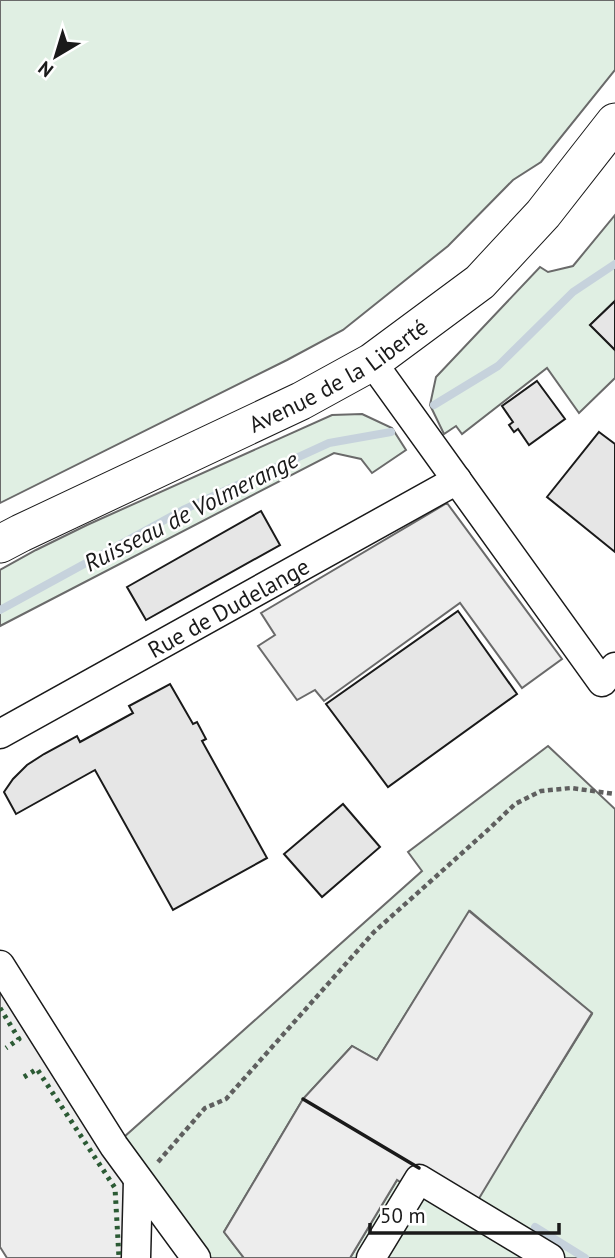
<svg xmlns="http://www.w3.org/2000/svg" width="615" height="1258" font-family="'PT Sans',sans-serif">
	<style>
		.green { fill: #e0efe3; stroke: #6a6a6a; stroke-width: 2 }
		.parking { fill: #ededed; stroke: #6a6a6a; stroke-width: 2 }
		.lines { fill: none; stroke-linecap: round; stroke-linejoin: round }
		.stream { stroke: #c6d2dc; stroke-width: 8 }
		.building { fill: #e6e6e6; stroke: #1a1a1a; stroke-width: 2 }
		.minor-casing { stroke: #1a1a1a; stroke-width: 31 }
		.major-casing { stroke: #1a1a1a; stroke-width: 39 }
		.path { stroke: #5f5f5f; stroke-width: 4.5; stroke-dasharray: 5 3.5; stroke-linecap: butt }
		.minor { stroke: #fff; stroke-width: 28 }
		.major { stroke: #fff; stroke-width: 37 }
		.hedge { stroke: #2b5a34; stroke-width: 5; stroke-dasharray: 3.5 5; stroke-linecap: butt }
		.wall { stroke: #1a1a1a; stroke-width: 3.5 }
		.labels { text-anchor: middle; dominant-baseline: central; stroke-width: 5; stroke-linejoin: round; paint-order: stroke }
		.street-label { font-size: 23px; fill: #1a1a1a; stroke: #fff }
		.water-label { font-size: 24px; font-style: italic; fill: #1a1a1a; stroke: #fff }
	</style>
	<rect width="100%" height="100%" fill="#fff"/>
	<!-- green -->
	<path class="green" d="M0,0H615V70L541,162L513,180L448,246L343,330L287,360L0,503Z
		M615,215V301L590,325L615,350V378L579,413L547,368L462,434L456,426L444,434L430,405L436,377L540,267L548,272L573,266Z
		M362,414L392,428L406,450L372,473L361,459L334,453L0,626V570L36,550L87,525L332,415Z
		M548,746L615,809V1258H350L397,1180L525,1122L592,1014L470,911L377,1060L352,1046L303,1099L224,1232L244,1258H196L114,1146L422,871L408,852Z"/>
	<!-- parking -->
	<path class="parking" d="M447,503L562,659L522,688L460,603L324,701L315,690L297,700L258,646L275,635L261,613Z
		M469,911L592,1013L525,1122L472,1210L412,1190L397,1180L350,1258H244L224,1232L303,1099L352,1046L377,1060Z
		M0,965L138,1180L136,1258H7L0,1247Z"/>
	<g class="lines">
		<!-- stream -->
		<path class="stream" d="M434,405L498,366L573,292L615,264
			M0,610L183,510L329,443L391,432
			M535,1227L585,1258"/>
	</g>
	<!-- building -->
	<path class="building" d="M615,301V350L590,325Z
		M537,381L565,419L529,445L518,429L514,432L509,425L513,422L502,406Z
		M599,432L615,444V552L547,497Z
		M261,511L280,545L146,620L127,587Z
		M458,611L517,694L388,787L326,704Z
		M170,684L193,724L197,722L206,739L202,741L267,858L173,910L95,770L16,814L4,792L13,779L27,765L44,754L77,736L80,742L133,713L129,706Z
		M343,804L380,847L322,897L284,854Z"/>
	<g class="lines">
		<defs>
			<g id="minor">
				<path d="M372,362L602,682L615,667"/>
				<path id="s1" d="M0,734L457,480"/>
				<path d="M0,965L114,1146L196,1258"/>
				<path d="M136,1258L138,1180"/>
				<path d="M371,1258L419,1179L550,1258"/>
			</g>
			<g id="major">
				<path id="s2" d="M0,544L21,533L301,401L372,362L480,282L543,214L615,122"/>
			</g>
		</defs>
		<!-- minor casing -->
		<use href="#minor" class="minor-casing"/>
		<!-- major casing -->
		<use href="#major" class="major-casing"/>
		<!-- path -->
		<path class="path" d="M158,1162L205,1108L226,1099L374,932L490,828L515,804L541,791L571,788L615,794"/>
		<!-- minor -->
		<use href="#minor" class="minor"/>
		<!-- major -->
		<use href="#major" class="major"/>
		<!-- hedge -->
		<path class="hedge" d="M0,1008L19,1039L6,1048
			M24,1077L37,1069L115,1188L119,1258"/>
		<!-- wall -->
		<path class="wall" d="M303,1099L419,1168"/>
	</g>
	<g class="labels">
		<!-- street labels -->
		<g class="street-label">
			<text stroke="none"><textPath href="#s2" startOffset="378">Avenue de la Liberté</textPath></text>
			<text stroke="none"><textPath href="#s1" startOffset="261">Rue de Dudelange</textPath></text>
		</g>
		<!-- water labels -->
		<g class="water-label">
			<text transform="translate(191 511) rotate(-27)">Ruisseau de Volmerange</text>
		</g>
	</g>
	<!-- north arrow -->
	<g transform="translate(56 56) rotate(218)" stroke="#ffffff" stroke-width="5" paint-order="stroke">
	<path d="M0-5L12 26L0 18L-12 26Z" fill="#1a1a1a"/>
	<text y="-10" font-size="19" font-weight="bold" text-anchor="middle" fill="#1a1a1a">N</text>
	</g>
	<!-- scale -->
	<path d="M370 1223v10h189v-10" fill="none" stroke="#1a1a1a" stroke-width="3.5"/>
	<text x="380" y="1223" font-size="21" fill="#1a1a1a" stroke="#ffffff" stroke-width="5" paint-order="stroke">50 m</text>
</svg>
